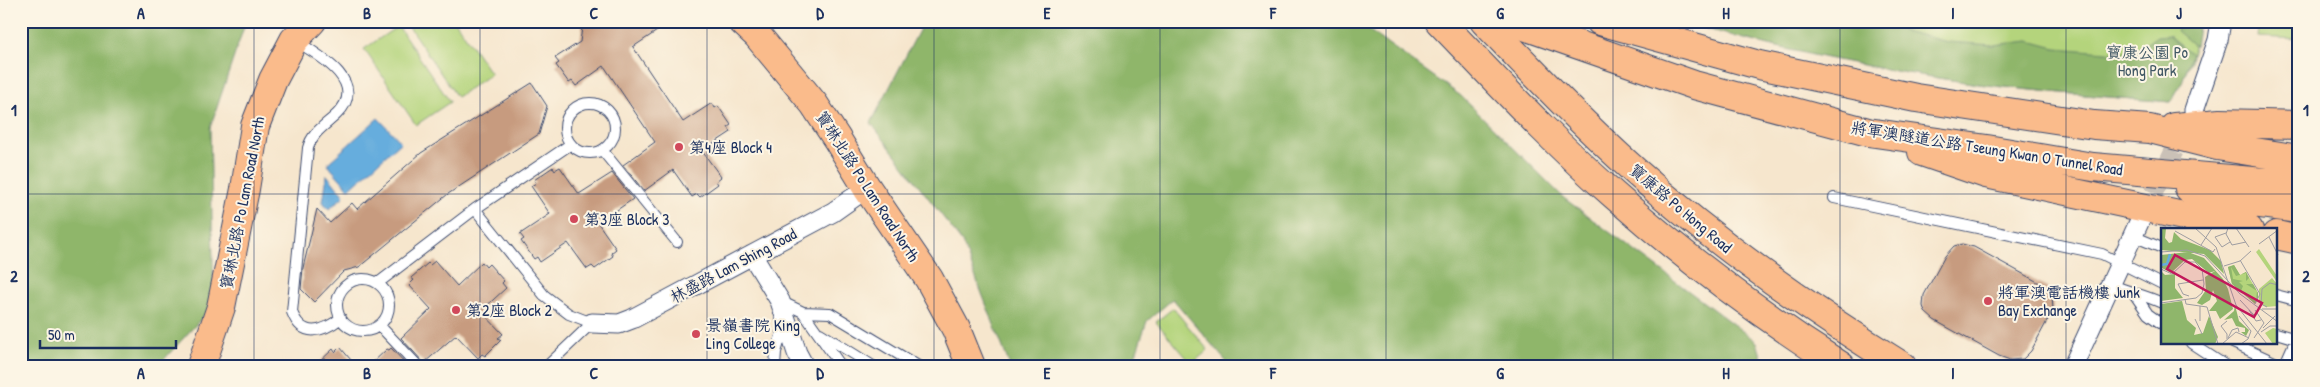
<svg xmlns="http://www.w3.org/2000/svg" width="2320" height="387" font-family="'Patrick Hand','LXGW WenKai TC',sans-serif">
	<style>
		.green { fill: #b4d47b; stroke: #68826c }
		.forest { fill: #8fb66b; stroke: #557264 }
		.water { fill: #66addd; stroke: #406e9e }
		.building { fill: #c79b7f }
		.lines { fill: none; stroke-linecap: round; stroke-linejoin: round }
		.street-tunnel { stroke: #cac1b7; stroke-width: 19; stroke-dasharray: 19 9; stroke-linecap: butt }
		.lane-casing { stroke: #3c4a6f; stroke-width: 12 }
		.street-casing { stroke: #3c4a6f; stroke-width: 21 }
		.primary-casing { stroke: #3c4a6f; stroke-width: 30 }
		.highway-casing { stroke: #3c4a6f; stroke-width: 30 }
		.lane { stroke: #fff; stroke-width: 10 }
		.street { stroke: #fff; stroke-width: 19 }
		.primary { stroke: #fabb8b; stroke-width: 28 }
		.highway { stroke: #fabb8b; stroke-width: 28 }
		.grid { fill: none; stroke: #1b2f5e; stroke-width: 1; stroke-opacity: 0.55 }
		.poi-dot { fill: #d1495b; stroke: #fcf5e5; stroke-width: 2 }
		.labels { text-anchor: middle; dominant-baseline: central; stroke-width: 4; stroke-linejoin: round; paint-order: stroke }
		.park-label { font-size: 16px; fill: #415865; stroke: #fcf5e5 }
		.poi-label { font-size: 16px; fill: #1b2f5e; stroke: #fcf5e5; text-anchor: start }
		.street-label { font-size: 16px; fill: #1b2f5e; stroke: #fcf5e5 }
		.inset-river { fill: none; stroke: #66addd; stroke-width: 2.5 }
		.inset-road { fill: none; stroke: #9e9da1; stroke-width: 1 }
		.view { fill: #c2185b; fill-opacity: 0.15; stroke: #c2185b; stroke-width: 2.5 }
		.inset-edge { fill: none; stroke: #1b2f5e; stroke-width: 2.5 }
		.neatline { fill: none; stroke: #1b2f5e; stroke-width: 2 }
		.grid-label { font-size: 16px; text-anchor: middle; font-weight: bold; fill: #1b2f5e }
	</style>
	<rect width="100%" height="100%" fill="#fcf5e5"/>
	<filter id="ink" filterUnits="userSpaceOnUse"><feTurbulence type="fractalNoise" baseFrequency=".02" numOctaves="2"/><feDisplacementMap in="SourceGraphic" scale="10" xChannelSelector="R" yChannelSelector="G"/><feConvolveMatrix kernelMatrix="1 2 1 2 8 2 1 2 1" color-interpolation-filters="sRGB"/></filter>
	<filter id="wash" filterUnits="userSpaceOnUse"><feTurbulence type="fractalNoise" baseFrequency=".0096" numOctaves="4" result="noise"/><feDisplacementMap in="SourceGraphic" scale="20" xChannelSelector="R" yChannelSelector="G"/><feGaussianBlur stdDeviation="1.12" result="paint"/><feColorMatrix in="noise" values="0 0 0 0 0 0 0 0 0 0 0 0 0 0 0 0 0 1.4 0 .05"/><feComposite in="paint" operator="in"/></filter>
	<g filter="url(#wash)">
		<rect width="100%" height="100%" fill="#f6e6cd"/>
		<!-- green -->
		<path class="green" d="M405,21H455L491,74L457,97Z
			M1679,21H2199L2191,61L2171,102C2107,97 2043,92 1979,84C1878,70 1777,49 1679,21Z
			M2260,21H2299V39L2258,37Z
			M398,26L450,102L416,125L364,49Z
			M1173,308L1208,350L1192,364L1156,322Z"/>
		<!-- forest -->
		<path class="forest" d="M21,21H246L210,128L214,305L158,366H21Z
			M924,21H1356L1461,96L1565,199L1757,342L1764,366H1230L1173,299L1147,321L1132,366H1010L962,242L871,123Z
			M1679,21H1879L1904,31L1948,42L1993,45L2029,41L2055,48L2118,53L2140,48L2157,36L2169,35L2192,54L2182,82L2171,102C2107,97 2043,92 1979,84C1878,70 1777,50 1679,21Z
			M2181,21H2199L2195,46L2176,30Z"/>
		<!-- water -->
		<path class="water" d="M378,118L401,142L349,189L327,164Z
			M327,175L344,196L329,209L323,202Z"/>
		<g id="blocks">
			<!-- building -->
			<path class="building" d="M583,21H672L633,47L683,122L712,103L715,108L718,106L731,125L728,127L731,132L702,151L721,177L716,181L718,184L700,197L697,194L692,197L673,170L644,191L623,165L655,142L604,66L576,86L572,81L569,83L556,65L559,63L555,58L580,42Z
				M532,83L547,106L539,134L448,194L359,267L344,271L314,302L301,289L303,268L317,209L330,223L352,203L357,209L421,153Z
				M553,167L555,170L560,167L579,194L612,173L633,199L598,223L616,249L611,253L613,256L595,269L592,266L587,269L568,243L540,262L537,257L534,259L521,241L524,239L520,234L550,214L531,186L536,183L534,180Z
				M1962,244L1974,247L2045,286L2052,295L2053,310L2031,351L2023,359L2010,360L1999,356L1934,320L1925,312L1923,306L1924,295L1945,256L1954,246Z
				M435,261L457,286L482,262L486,267L489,264L504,281L502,283L506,288L481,311L503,334L498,338L501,340L485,356L482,354L478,358L456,335L424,363L401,338L431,309L409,285L414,280L411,278L428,263L430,265Z
				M340,347L356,366H315L333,349L335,352Z
				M391,348L408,366H369L387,349L389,350Z"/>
		</g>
	</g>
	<g filter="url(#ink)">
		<use href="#blocks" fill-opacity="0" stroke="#3c4a6f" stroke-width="1"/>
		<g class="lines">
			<!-- street-tunnel -->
			<path class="street-tunnel" d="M2141,218L2186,127"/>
			<defs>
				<path id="lane" d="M296,41C319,55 369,83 337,114C326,125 312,132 308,148L292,312C302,339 323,332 341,318
					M565 128a25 25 0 1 1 50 0a25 25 0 1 1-50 0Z
					M602,150L677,242
					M1834,198L2102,254L2162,284
					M475,209L544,295L569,314L592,323L547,366
					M2133,236L2162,248
					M337 305a26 26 0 1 1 52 0a26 26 0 1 1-52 0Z
					M378,283L475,209L571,144
					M2110,284C2128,292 2145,295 2162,303
					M2135,295L2148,314L2162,324
					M2276,295L2299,301
					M780,301L803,312L830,313L918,366
					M803,312L841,366
					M379,325L418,366
					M820,333L873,366
					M2276,333L2296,339L2284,366
					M2191,343L2226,366
					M2233,343L2283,366
					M775,366L776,352L785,323"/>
				<path id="street" d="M2194,110L2218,40L2221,21
					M752,255L780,301L797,353L804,366
					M592,323L619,324L632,319L833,212L867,188
					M2073,366L2141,218"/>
				<path id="primary" d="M742,21L757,35L814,104L837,139L867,188L929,279L956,329L971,366
					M1439,21C1496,80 1552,141 1614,195C1685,258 1761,315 1841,366
					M1484,21C1533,72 1582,124 1635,171C1717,244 1808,308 1902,366
					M201,366L221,307L245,189L255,126L273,80L294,40L312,21"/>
				<path id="highway" d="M1510,21L1694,85L1868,132L1987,149L2093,167L2299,185
					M1600,21L1759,65L1916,98L2094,125L2150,129L2217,146L2299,159
					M2174,127L2220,123L2299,125
					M1922,152L1986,174L2249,230
					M2189,189L2245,202L2299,209
					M2276,235L2299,240"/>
			</defs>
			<!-- lane casing -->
			<use href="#lane" class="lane-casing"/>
			<!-- street casing -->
			<use href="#street" class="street-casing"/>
			<!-- primary casing -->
			<use href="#primary" class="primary-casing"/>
			<!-- highway casing -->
			<use href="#highway" class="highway-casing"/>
			<!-- lane -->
			<use href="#lane" class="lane"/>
			<!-- street -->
			<use href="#street" class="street"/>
			<!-- primary -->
			<use href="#primary" class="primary"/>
			<!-- highway -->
			<use href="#highway" class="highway"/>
		</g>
	</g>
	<!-- grid -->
	<path class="grid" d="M254,21V366M480,21V366M707,21V366M934,21V366M1160,21V366M1386,21V366M1613,21V366M1840,21V366M2066,21V366M21,194H2299"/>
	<!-- markers -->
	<g class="poi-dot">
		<circle cx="679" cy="147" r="5"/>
		<circle cx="574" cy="219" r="5"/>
		<circle cx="1988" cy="301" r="5"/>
		<circle cx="456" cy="310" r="5"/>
		<circle cx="696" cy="334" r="5"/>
	</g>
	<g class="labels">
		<!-- park labels -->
		<g class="park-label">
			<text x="2147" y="52">寶康公園 Po<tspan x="2147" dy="18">Hong Park</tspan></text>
		</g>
		<!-- poi labels -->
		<g class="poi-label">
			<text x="689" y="147">第4座 Block 4</text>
			<text x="584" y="219">第3座 Block 3</text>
			<text x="1998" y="292">將軍澳電話機樓 Junk<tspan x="1998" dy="18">Bay Exchange</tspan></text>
			<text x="466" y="310">第2座 Block 2</text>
			<text x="706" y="325">景嶺書院 King<tspan x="706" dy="18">Ling College</tspan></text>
		</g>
		<!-- street labels -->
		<g class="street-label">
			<text transform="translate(1987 148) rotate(9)">將軍澳隧道公路 Tseung Kwan O Tunnel Road</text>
			<text transform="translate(868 186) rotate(57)">寶琳北路 Po Lam Road North</text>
			<text transform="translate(242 203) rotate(-79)">寶琳北路 Po Lam Road North</text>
			<text transform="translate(1681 208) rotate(40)">寶康路 Po Hong Road</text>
			<text transform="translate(733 265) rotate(-28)">林盛路 Lam Shing Road</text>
		</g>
	</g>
	<!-- overview -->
	<g transform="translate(2161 228)">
		<rect width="116" height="116" fill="#f6e6cd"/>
		<path d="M98,21L116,48V54L95,24ZM73,37L79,47L85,44L97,65L94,75L71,56L67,39ZM111,50L116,56V78L105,79L98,75V61ZM112,100L116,101V116H112L104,105Z" fill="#b4d47b"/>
		<path d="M0,0H5L4,10L8,15L11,14L13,4L20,11L49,22L60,33L63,46L43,26L0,22ZM27,24L43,30L62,51L67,61L72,81L59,91L55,83H48L56,73L52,62L49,72L41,77L36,75L45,62L44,49L54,43L48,45L31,31L24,32L10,45L1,40L0,27ZM73,37L79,47L85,44L88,50L85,53V45L75,48L70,39L72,51L82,53L78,54L82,58L80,63L95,73L96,63L85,56H92L97,65V71L94,76L71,56L67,39ZM0,43L4,47L14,46V60L22,70L0,73ZM21,73L26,92L35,100L33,107L42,105L48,88L57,109L54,116H0V76ZM74,77L78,93L88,102L85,108L80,104H84V100L75,98L71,90L63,92L73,83Z" fill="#8fb66b"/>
		<path class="inset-river" d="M0,37L6,36L9,26"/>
		<path class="inset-road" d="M34,0L55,19L75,77L106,116M67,0L65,6L71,17L85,14M75,0L88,19M14,3L52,24L54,21M65,5L54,9L61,19L69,14M108,9L117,27M98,16L117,2M40,17L51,0M0,24L26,22L44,28L79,66L117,94M79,32L99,66L94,76M63,38L79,33L90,23M0,41L11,46L24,34H34L41,41L43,56L41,65L35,70L0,75M28,68L22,66L17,56L42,52M24,71L25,76L46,79L57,116M79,72L93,87L91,86M39,78V93M106,79L100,76L101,61L109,55L117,57M101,81H117M88,82L95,93L100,92M78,88L90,103L87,111L80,116M34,91L41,106M102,100L114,88M100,104L109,98H117M67,110L71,102L77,100L78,104M93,110L103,95L94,82M66,111V106L60,98L66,93M61,116L75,104L88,110"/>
		<path class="view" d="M14,27L101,75L93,89L6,41Z"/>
		<rect width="116" height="116" class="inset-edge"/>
	</g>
	<!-- margin -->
	<rect width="2320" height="387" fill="none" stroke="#fcf5e5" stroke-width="55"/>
	<!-- scale -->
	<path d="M40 340v8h136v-8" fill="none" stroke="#1b2f5e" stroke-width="2.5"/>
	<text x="48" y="340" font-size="15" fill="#1b2f5e" stroke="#fcf5e5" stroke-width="4" paint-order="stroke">50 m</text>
	<rect x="28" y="28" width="2264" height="332" class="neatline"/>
	<g class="grid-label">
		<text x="141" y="19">A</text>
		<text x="367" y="19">B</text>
		<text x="594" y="19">C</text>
		<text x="820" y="19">D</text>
		<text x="1047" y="19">E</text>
		<text x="1273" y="19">F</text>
		<text x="1500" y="19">G</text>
		<text x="1726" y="19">H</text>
		<text x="1953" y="19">I</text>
		<text x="2179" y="19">J</text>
		<text x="14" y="116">1</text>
		<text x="2306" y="116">1</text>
		<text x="14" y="282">2</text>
		<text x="2306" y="282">2</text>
		<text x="141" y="379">A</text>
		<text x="367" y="379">B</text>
		<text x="594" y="379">C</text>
		<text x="820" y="379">D</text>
		<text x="1047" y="379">E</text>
		<text x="1273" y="379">F</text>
		<text x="1500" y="379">G</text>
		<text x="1726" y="379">H</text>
		<text x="1953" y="379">I</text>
		<text x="2179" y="379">J</text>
	</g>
</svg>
